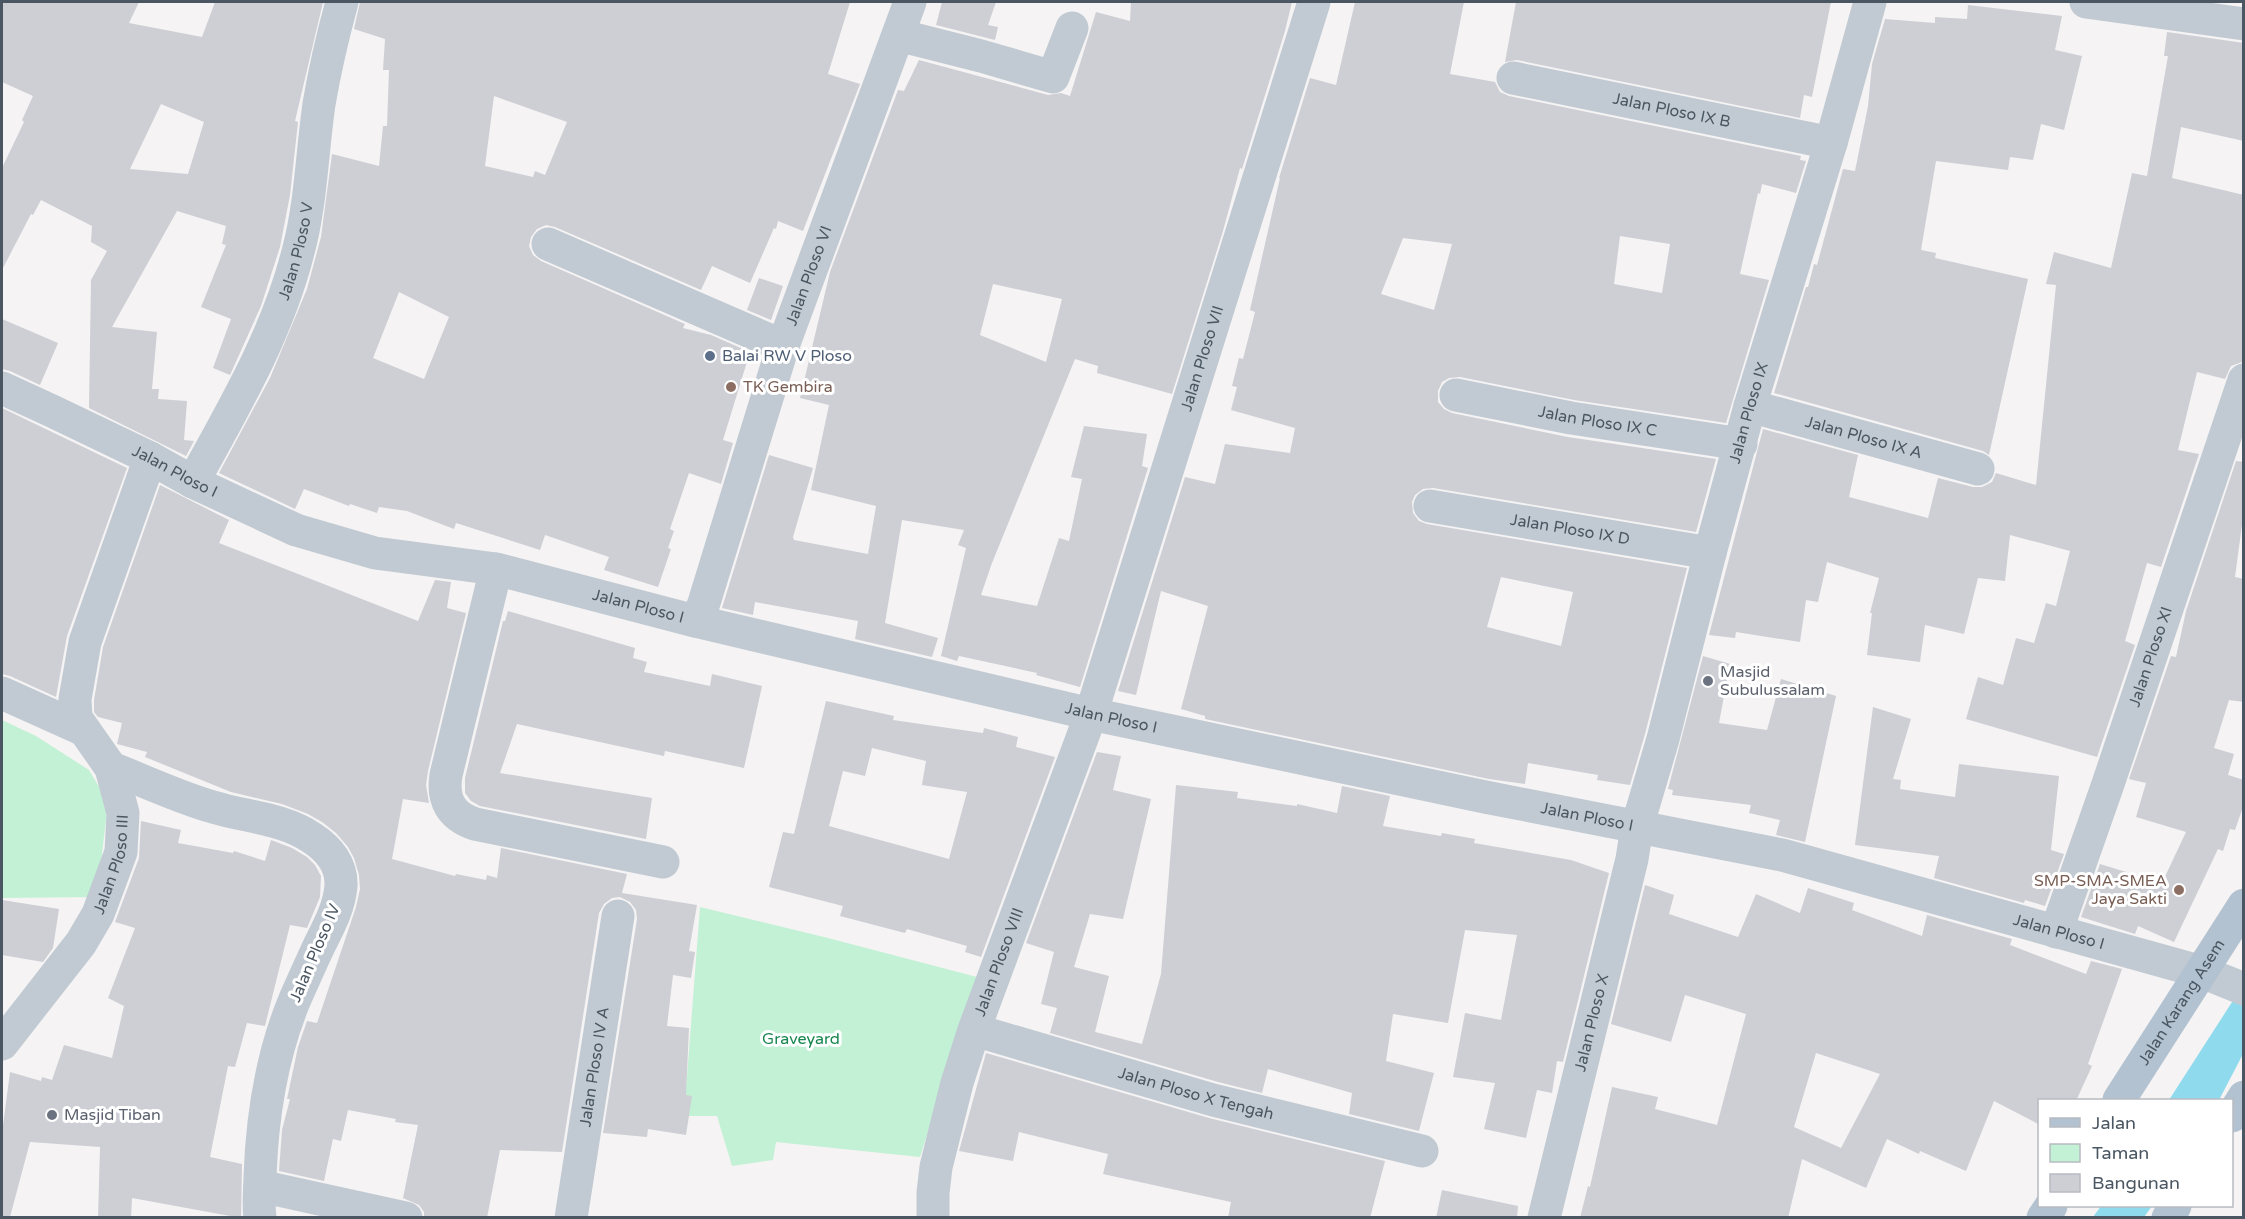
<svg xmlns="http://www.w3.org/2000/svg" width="2245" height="1219" font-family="'Varela Round',sans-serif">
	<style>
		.green { fill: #c3f1d5 }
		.water { fill: #90daee }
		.building { fill: #cdcfd5; fill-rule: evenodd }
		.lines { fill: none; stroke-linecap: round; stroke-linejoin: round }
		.minor { stroke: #c1cad2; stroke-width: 33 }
		.primary { stroke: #b3c2d1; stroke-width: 33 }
		.service-dot { fill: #5c6f8a; stroke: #fff; stroke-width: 2 }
		.education-dot { fill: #8d6e63; stroke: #fff; stroke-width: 2 }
		.worship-dot { fill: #6b7280; stroke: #fff; stroke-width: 2 }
		.labels { text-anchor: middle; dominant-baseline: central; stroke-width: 6; stroke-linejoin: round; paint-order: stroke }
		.street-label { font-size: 16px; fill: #4a5661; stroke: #fff }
		.service-label { font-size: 16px; fill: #4e5e75; stroke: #fff; text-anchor: start }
		.education-label { font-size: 16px; fill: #785e54; stroke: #fff; text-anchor: start }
		.worship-label { font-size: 16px; fill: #5b616d; stroke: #fff; text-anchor: start }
		.park-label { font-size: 16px; fill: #17864f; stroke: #fff }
	</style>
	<rect width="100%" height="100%" fill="#f5f3f3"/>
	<!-- green -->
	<path class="green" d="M2,720L36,736L89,770L108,802L97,897L2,898Z
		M700,907L828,938L977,977L920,1157L776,1142L773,1160L732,1166L717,1116H684Z"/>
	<!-- water -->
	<path class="water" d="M2243,985V1054L2219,1100H2169Z
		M2101,1206H2152L2144,1217H2093Z"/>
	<!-- building -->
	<path class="building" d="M2,2H139L129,23L202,37L215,2H323L295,121L298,122L290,195L280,247L261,306L230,375L213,368L231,319L201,307L226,245L222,244L226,226L177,211L112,327L157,332L152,389H159L158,399L187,401L184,440L194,441L186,456L89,408L91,280L107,251L91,242L92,226L41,200L33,215L31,214L2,270V168L24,122L22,120L33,96L2,82ZM161,104L204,122L188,174L130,169Z
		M360,2H850L828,74L860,84L803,231L778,221L776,229L774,228L750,283L712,266L701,290L555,227L546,225L537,229L531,237L529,246L533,255L541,261L685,324L683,328L711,335L750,352L723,440L733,443L721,484L689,473L670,529L674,531L668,548L671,549L658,587L604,570L609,557L545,535L540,550L456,523L454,529L407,511L379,507L377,513L350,504L349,506L304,489L295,509L219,473L270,378L307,289L321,237L332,154L379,166L383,126H387L389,70H383L385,39L354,29ZM494,96L567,122L545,175L535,171L533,177L485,166ZM399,292L449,317L424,379L373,358Z
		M942,2H996L988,25L998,27L995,40L936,25Z
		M1131,2H1292L1285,31L1242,169L1240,168L1223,231L1172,394L1097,373L1098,366L1075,359L992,563L981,595L1037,606L1059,538L1069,541L1082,479L1071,477L1084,426L1147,434L1142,466L1148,468L1080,687L1036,675L1037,673L959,656L957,661L941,656L966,548L958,545L964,530L902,520L885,623L938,638L932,657L855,639L858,621L755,602L753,615L722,608L769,455L813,468L793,537L794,540L868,554L876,506L811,490L829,405L800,398L830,272L898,90L904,91L919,60L1048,95L1061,93L1070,96L1096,12L1130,21ZM993,284L1062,299L1046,362L980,335Z
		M1355,2H1464L1450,74L1495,82L1500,92L1509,96L1801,156L1800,160L1806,161L1796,193L1762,184L1760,194L1758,193L1740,274L1769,280L1726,423L1574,400L1460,377L1449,378L1442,382L1438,391V402L1444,409L1452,413L1568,437L1716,459L1696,532L1433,488L1423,489L1415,495L1412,502L1413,513L1419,521L1427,524L1687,568L1645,734L1630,785L1597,780L1598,775L1528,763L1525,784L1489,779L1205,719V716L1181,709L1208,606L1161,591L1136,695L1118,691L1185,477L1215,484L1225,444L1290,453L1295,428L1231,410L1237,387L1232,386L1239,358L1243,359L1255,312L1250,310L1280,178H1279L1310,78L1336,85ZM1620,236L1670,244L1662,293L1614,284ZM1403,238L1452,244L1434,310L1381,294ZM1501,577L1573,592L1561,646L1487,627Z
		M1516,2H1831L1812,97L1804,95L1800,118L1517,60L1505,62Z
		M1968,5L2062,16L2055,50L2082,56L2064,130L2041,124L2033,160L2010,157L2008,170L1936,161L1921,250L1936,253L1935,258L2028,279L1989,455L1983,451L1774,393L1806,287H1808L1814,264L1817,265L1843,169L1855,171L1868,106L1872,64L1885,19L1935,23V17L1967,19Z
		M2167,32L2244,43V141L2181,127L2172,178L2244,195V358L2242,362L2231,366L2225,379L2197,372L2178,450L2199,454L2161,567L2147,563L2125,641L2135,645L2097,757L1966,719L1978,677L2003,685L2016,638L2034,643L2046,603L2056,606L2070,551L2010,535L2005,581L1978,578L1964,634L1925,625L1920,662L1867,655L1872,613H1870L1879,578L1827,562L1818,602L1806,600L1800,642L1736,632L1735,638L1709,635L1763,429L1858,455L1849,497L1928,518L1938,478L1973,487H1982L1992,482L1996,473L2036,485L2056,285L2046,284L2054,252L2111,268L2132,173L2147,176L2168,56H2164Z
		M759,278L783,286L771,320L747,310Z
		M2,319L58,343L40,385L10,371L2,369Z
		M2,408L127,468L67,636L56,697L10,676L2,674Z
		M2236,461L2244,462V510L2235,577L2244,579V702L2229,700L2214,748L2234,754L2228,775L2244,780V804L2235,830L2230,829L2223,851L2218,849L2174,942L2138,926L2135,934L2081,917L2100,864L2162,883L2186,832L2136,817L2146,783L2129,779L2171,656L2176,657L2186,611Z
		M160,485L229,520L219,543L418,621L435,580L451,582L447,608L466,613L428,771L426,785L429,803L403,799L392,859L455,876L456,874L486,880L487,875L497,878L501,848L627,874L622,893L697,905L689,951L695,952L691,978L673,975L667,1026L689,1028L686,1095L692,1096L686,1135L648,1129L647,1137L603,1133L637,919L636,910L630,902L620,897L612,898L604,904L599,913L562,1152L500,1150L487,1218H424V1212L419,1205L403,1198L418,1125L395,1122L396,1119L348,1110L341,1141L333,1139L324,1181L279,1171L282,1130L290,1099H287L298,1047L307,1021L317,1023L356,907L360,889L359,875L354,858L348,847L336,833L322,822L308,814L282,804L231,792L145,757L147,752L117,744L122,723L98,717L94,712V700L103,647Z
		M508,611L635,648L633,658L647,662L644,672L710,686L712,674L762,686L744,768L665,751L664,756L517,724L500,773L652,798L646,839L480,806L471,801L465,793V778L503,621H505Z
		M1703,656L1730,664L1719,723L1767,730L1781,679L1836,696L1805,842L1776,835L1780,820L1749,813L1751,805L1672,795L1673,790L1668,789Z
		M826,701L894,716L893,720L983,733L984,728L1018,737L1016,747L1055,757L981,957L965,952L967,946L907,929L905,933L840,916L843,906L769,887L783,832L794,834ZM872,748L926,761L922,785L967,792L949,859L829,826L843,771L865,776Z
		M1873,707L1911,719L1893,779L1901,780L1900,789L1955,797L1959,764L2059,776L2051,850L2064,854L2045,906L2025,900L2024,903L1934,878L1939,856L1855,845Z
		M1097,752L1121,756L1113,790L1151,799L1123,919L1090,914L1074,967L1109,976L1095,1032L1142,1044L1161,974L1176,785L1238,792L1237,798L1297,806V804L1337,813L1342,786L1390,796L1383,826L1441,836L1442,833L1475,839L1474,843L1571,860L1609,873L1563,1062L1557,1061L1552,1093L1537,1090L1526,1138L1484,1129L1495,1083L1453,1077L1465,1013L1501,1020L1517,935L1465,930L1448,1023L1393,1014L1386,1061L1434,1073L1419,1131L1349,1114L1352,1093L1268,1069L1262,1093L1218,1082L1050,1033L1057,1008L1041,1004L1054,952L1026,943Z
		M141,821L181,830L178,843L233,853L234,851L265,861L271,840L292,848L307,857L315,865L321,876L320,897L307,928L290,925L265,1026L247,1023L235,1067L228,1066L210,1157L242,1164L241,1218L132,1198L131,1218H98L100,1147L30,1142L10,1217L2,1216V1133L10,1072L41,1081L42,1077L52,1080L64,1045L112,1058L124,1006L108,998L135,928L115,922L139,858Z
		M1645,885L1674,895L1669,914L1738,937L1756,894L1800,913L1808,888L1854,903L1852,910L1922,936L1927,915L2012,939L2010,945L2086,974L2091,961L2122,969L2088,1064L2092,1066L2076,1101H2040V1125L1994,1101L1966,1171L1920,1151L1919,1154L1887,1139L1866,1188L1802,1159L1788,1218H1580L1588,1186L1590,1187L1612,1087L1658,1097L1655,1109L1717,1125L1746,1014L1685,995L1671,1042L1611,1024ZM1816,1053L1880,1074L1841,1148L1794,1127Z
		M2,900L59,909L53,948L43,962L2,955Z
		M986,1053L1209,1118L1385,1161L1370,1218H1228L1231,1202L1103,1174L1108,1154L1019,1132L1013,1161L959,1151Z
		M1442,1190L1518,1206L1517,1218H1436Z"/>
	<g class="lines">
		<!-- minor -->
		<g class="minor">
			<path d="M2086,2L2244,24"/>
			<path d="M898,35L981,56L1053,77L1072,28"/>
			<path id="s1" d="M1513,78L1831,143"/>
			<path d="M548,244L783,346"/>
			<path id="s2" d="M2,388L52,411L150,458L193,482L296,530L375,553L496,569L695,621L1091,714L1485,797L1782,855L2202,972L2244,989"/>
			<path id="s3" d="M1456,395L1571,418L1741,444"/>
			<path id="s4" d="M1750,406L1978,469"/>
			<path id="s5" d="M193,482C234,407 277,335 298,252C311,204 312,153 319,104C325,69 333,35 342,2"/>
			<path id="s6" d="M1430,506L1710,553"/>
			<path d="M496,569L446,775C442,800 451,816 475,824L663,862"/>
			<path id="s7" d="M695,621L703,606L783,346L910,2"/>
			<path d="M2,693L84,730"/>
			<path d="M111,768C145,781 178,797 213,807C245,817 283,818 312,838C329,849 342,865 341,886C339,908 329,926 319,946C311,963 303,981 295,999C272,1054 262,1117 260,1177C260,1190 258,1204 260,1218"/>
			<path id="s8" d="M2056,932L2108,784L2244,380"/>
			<path id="s9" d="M974,1030L1213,1100L1422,1151"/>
			<path id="s10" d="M2,1044L81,943L98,914L121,852L123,813L111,768L76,718L75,699L85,642L150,458"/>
			<path d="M260,1186L406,1218"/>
			<path id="s11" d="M571,1218L618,916"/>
			<path id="s12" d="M933,1218V1193L936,1167L957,1083L974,1030L1091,714L1314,2"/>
			<path id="s13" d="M1544,1218L1632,859L1637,827L1663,739L1710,553L1750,406L1831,143L1870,2"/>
		</g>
		<!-- primary -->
		<g class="primary">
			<path id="s14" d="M2119,1100L2244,905"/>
			<path d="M2232,1116L2244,1097"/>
			<path d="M2043,1218L2051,1206"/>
			<path d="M2168,1218L2175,1206"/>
		</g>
	</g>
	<!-- markers -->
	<circle class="service-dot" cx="710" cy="356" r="6"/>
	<g class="education-dot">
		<circle cx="731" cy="387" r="6"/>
		<circle cx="2179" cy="890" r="6"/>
	</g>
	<g class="worship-dot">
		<circle cx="1708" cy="681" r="6"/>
		<circle cx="52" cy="1115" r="6"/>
	</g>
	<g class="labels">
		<!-- street labels -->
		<g class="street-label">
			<text stroke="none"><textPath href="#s1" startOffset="162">Jalan Ploso IX B</textPath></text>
			<text stroke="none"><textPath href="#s5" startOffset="254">Jalan Ploso V</textPath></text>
			<text stroke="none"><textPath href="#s7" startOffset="364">Jalan Ploso VI</textPath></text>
			<text stroke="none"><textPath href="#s12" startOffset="903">Jalan Ploso VII</textPath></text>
			<text stroke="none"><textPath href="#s13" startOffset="831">Jalan Ploso IX</textPath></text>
			<text stroke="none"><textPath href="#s3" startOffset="144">Jalan Ploso IX C</textPath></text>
			<text stroke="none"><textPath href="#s4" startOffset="118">Jalan Ploso IX A</textPath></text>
			<text stroke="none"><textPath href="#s2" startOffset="192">Jalan Ploso I</textPath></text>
			<text stroke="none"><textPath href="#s6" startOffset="142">Jalan Ploso IX D</textPath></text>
			<text stroke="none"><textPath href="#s2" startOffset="678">Jalan Ploso I</textPath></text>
			<text stroke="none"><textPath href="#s8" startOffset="291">Jalan Ploso XI</textPath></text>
			<text stroke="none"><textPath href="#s2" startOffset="1164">Jalan Ploso I</textPath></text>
			<text stroke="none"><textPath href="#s2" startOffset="1650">Jalan Ploso I</textPath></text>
			<text stroke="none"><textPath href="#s10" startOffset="214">Jalan Ploso III</textPath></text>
			<text stroke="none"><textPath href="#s2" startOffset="2136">Jalan Ploso I</textPath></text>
			<text transform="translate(315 953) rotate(-67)">Jalan Ploso IV</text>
			<text stroke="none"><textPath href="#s12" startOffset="266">Jalan Ploso VIII</textPath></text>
			<text stroke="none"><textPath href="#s14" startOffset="116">Jalan Karang Asem</textPath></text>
			<text stroke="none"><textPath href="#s13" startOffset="201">Jalan Ploso X</textPath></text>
			<text stroke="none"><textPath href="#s11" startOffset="153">Jalan Ploso IV A</textPath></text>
			<text stroke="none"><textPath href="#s9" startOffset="231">Jalan Ploso X Tengah</textPath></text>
		</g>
		<!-- service labels -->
		<g class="service-label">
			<text x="722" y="356">Balai RW V Ploso</text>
		</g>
		<!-- education labels -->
		<g class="education-label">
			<text x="743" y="387">TK Gembira</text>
			<text x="2167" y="881" text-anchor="end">SMP-SMA-SMEA<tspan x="2167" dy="18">Jaya Sakti</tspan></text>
		</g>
		<!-- worship labels -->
		<g class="worship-label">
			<text x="1720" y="672">Masjid<tspan x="1720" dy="18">Subulussalam</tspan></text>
			<text x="64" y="1115">Masjid Tiban</text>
		</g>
		<!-- park labels -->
		<g class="park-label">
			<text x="801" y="1039">Graveyard</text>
		</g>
	</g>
	<!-- border -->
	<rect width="2245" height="1219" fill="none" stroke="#4a5661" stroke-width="6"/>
	<!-- legend -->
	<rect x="2038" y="1099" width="195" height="108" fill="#ffffff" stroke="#b7bbc0" stroke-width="1.5"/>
	<rect x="2050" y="1118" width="30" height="9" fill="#b3c2d1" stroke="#b7bbc0" stroke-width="1.5"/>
	<text x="2092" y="1129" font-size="18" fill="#4a5661">Jalan</text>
	<rect x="2050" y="1144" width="30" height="18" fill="#c3f1d5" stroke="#b7bbc0" stroke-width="1.5"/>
	<text x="2092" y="1159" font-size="18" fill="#4a5661">Taman</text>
	<rect x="2050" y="1174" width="30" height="18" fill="#cdcfd5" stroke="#b7bbc0" stroke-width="1.5"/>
	<text x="2092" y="1189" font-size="18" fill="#4a5661">Bangunan</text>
</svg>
